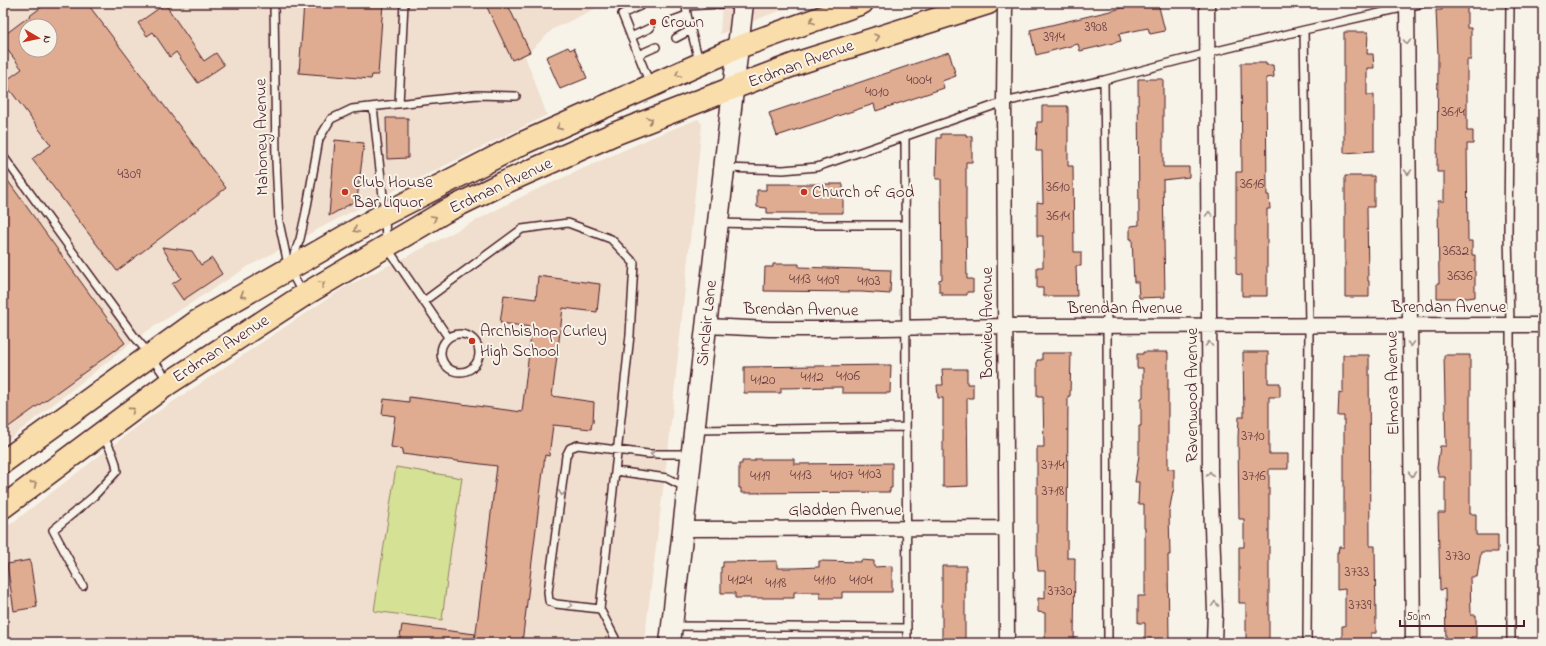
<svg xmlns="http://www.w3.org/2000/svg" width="1546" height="646" font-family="'Indie Flower',sans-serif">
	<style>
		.built { fill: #f0dece; fill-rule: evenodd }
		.green { fill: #d5e295; stroke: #908060 }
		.building { fill: #dfac91; stroke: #4a1f2b; fill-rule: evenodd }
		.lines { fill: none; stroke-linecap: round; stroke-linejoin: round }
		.service-casing { stroke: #4a1f2b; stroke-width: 10 }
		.minor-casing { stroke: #4a1f2b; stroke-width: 17 }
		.secondary-casing { stroke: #4a1f2b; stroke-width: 23 }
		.primary-casing { stroke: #4a1f2b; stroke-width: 25 }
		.service { stroke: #f7f3e8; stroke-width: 7 }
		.minor { stroke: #f7f3e8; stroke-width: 14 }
		.secondary { stroke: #f7f3e8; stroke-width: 20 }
		.primary { stroke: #f9ddab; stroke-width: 22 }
		.oneway { stroke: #a27e6b }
		.oneway2 { stroke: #a0898a }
		.poi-dot { fill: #c8321e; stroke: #f7f3e8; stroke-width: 1.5 }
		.labels { text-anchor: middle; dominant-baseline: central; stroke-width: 4; stroke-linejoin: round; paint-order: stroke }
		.number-label { font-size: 15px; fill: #6f4244 }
		.poi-label { font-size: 17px; fill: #4a1f2b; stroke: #f7f3e8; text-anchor: start }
		.street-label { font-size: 17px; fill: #4a1f2b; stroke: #f7f3e8 }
	</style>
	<rect width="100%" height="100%" fill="#f7f3e8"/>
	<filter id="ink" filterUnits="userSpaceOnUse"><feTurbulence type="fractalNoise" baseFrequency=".025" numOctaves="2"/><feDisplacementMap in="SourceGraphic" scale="8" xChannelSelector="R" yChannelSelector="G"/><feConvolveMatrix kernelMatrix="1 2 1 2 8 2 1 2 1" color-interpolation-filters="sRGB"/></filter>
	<g filter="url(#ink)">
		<!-- built -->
		<path class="built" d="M3,3H607L553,29L525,56L547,115L341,217L249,266L144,333L3,444ZM26,26H50V50H26Z
			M722,3H803L768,15L720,34Z
			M698,119L702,124L669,442L644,643H3V530L147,419L345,287L404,258L527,194L653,137Z"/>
		<!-- green -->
		<path class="green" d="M396,467L462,478L451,548L442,620L374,611Z"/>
		<!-- building -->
		<path class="building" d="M47,3H87L226,188L117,271L32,159L51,145L4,82L22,69L3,44V36ZM26,26H50V50H26Z
			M304,3H383L378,75H372L371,79L299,73Z
			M485,3H507L530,52L512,60Z
			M1144,3H1158L1165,31L1150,34L1148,28L1119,34L1121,41L1093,48L1080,51L1078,44L1036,55L1030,30Z
			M165,4L204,61L216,53L224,65L198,83L176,52L170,57L153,32L147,36L138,23Z
			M1442,5H1467V28H1471V60H1467V131H1473V144H1467L1468,241H1472V255H1475V297L1468,298H1437V283H1439L1438,201H1444V172H1437L1438,55L1436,10H1442Z
			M1344,32H1368L1367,54H1373L1374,68H1367V95H1374V151L1344,153Z
			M568,47L570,50L574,48L587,78L560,89L546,57Z
			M949,52L956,76L942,81L944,88L876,111L874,104L777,136L769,113Z
			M1241,63H1266V65H1273L1274,77L1266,78L1267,195H1269L1270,209H1267V296H1242V275L1236,274V172H1242Z
			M1138,79H1163V167H1189V177L1163,180L1165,297L1139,298L1138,282H1134L1132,239H1130V226L1139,225Z
			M1042,106H1067L1068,108V166H1073L1074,252H1081V266H1076L1077,296H1043V288H1037V267H1043V236H1037V202L1043,203L1042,151H1036L1037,122H1042Z
			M386,118H408V158L387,159Z
			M941,134H966V136H972V162H966V222L967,279H973V292H967V295H942V292H939V280L942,279L941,179H936L937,138H941Z
			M335,140L364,143L357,200L329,216Z
			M3,174L125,343L3,431Z
			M1345,176H1374V207H1367L1368,281H1369V297H1345Z
			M766,184H843V213H767V208L757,207V190H766Z
			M162,247L192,251L201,265L212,258L222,274L183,300L172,284L181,278Z
			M773,264H799V267L891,270L890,294L862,292L764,291L765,267H773Z
			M538,276L600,284L597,312L563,308L552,396L594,402L593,423H592L591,429L553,425L549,456L545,455L522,643H399L402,625L475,634V640L497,466L402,454L403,449L391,447L395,416L382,414L384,399L409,402V397L522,412L532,327L500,323L504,295L536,299Z
			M1143,352H1168V469H1174V491H1173L1169,512L1170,555H1168L1169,643H1145V623H1138V596H1145V528H1144V504H1138L1139,482H1135L1139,455V426H1141V398L1143,397V368H1137V354H1143Z
			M1243,352H1268V383H1280V397H1269V454H1288V469H1269V643H1246V603H1239V547H1244V519H1239L1238,438L1239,417H1244Z
			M1042,353H1071L1070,396H1068L1067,558H1075L1074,643H1045V613L1038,612V598L1045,599V571H1038L1037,557V447H1044L1043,397H1037V360H1042Z
			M1343,355H1369L1370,546H1375L1376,626V633H1371V643H1342V626H1345V589L1337,590V553H1338L1339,547H1344V416H1338L1339,392L1343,393Z
			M1444,355H1470V514H1476V535H1498V552H1481L1477,577H1470L1471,615H1476V637H1471V643H1446L1445,589L1440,590L1438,513H1445V477H1439L1437,468L1440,446H1446Z
			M891,365L890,393H842V387L781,388V393H744V367Z
			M942,369H967V384H973V398H967L968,486L943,487V398H938L937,385H943Z
			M755,459H794V464L892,463V488H890V492L741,493V488H739V464H742V461H755Z
			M30,560L37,607L14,611L7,564Z
			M861,560L874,561V567L892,566V592H842V598H820V592H794V598H735V593H721V567H723V562L777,561V568H795L819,567V561L861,562Z
			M942,566H966V581H965V643H942Z"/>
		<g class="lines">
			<defs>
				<path id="service" d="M274,3L276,161L279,222L289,269L303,294
					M686,3L687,15L699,61
					M1510,3L1508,233L1510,324L1511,643
					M640,6L622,14L650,84
					M686,6L741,3
					M671,21L687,15
					M1304,30L1309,326L1307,643
					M631,37L650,28
					M676,38L691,30
					M638,55L656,47
					M1104,80L1107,326L1108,643
					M399,104L404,3
					M373,107L385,214L386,246L448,337
					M905,136L907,643
					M3,156L134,336L150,355L169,382
					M725,168L783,170L817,167L1004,102L1104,80L1208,53L1304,30L1424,3
					M719,223L805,225H905
					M292,260L300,239L306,212L319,139L331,119L352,109L477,95L516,96
					M424,301L522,229L568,223L611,239L634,263L630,335L600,609L615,638L614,643
					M441 353a19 19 0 1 1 38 0a19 19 0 1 1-38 0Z
					M696,430L906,427
					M615,471L667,478L686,488
					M83,586L53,530L94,496L117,471C116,457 109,447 102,435
					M600,609L556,604L549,601L548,592L566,456L570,448L578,445L648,454H690
					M673,626L907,628"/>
				<path id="minor" d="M1005,3L1004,102L1007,643
					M1207,3L1210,471L1215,611L1214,643
					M1407,3L1413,643
					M707,326L770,329H824L1005,326L1543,325
					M684,529L1006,528"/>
				<path id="secondary" d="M670,643L743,3"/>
				<path id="primary" d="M3,462L198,321L379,217L523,143L700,64L739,47L862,3
					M3,507L169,383L304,295L444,212L499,185L614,134L764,76L801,62L988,3"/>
			</defs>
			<!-- service casing -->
			<use href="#service" class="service-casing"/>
			<!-- minor casing -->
			<use href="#minor" class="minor-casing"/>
			<!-- secondary casing -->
			<use href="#secondary" class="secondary-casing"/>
			<!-- primary casing -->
			<use href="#primary" class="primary-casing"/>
			<!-- service -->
			<use href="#service" class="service"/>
			<!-- minor -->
			<use href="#minor" class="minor"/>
			<!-- secondary -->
			<use href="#secondary" class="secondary"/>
			<!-- primary -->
			<use href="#primary" class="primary"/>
		</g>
		<!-- one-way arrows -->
		<defs><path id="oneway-chevron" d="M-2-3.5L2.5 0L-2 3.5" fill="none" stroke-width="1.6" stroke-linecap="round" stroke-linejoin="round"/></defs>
		<g class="oneway">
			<use href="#oneway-chevron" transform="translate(812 21) rotate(160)"/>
			<use href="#oneway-chevron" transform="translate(877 37) rotate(-18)"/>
			<use href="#oneway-chevron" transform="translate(678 74) rotate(156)"/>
			<use href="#oneway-chevron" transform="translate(650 120) rotate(-21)"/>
			<use href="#oneway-chevron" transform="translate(559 127) rotate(156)"/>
			<use href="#oneway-chevron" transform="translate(434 218) rotate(-30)"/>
			<use href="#oneway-chevron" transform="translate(356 230) rotate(150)"/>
			<use href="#oneway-chevron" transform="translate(322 284) rotate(-31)"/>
			<use href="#oneway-chevron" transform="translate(243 295) rotate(150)"/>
			<use href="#oneway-chevron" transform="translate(132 410) rotate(-36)"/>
			<use href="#oneway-chevron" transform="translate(34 484) rotate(-37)"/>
		</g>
		<g class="oneway2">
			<use href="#oneway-chevron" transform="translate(1407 42) rotate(90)"/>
			<use href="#oneway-chevron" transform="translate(1408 172) rotate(90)"/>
			<use href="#oneway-chevron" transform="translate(1209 214) rotate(-90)"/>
			<use href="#oneway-chevron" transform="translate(1209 344) rotate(-90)"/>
			<use href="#oneway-chevron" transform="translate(1411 344) rotate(89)"/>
			<use href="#oneway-chevron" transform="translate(653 454) rotate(-179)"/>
			<use href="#oneway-chevron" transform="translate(1210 474) rotate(-91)"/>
			<use href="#oneway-chevron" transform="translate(1412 474) rotate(89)"/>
			<use href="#oneway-chevron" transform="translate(562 493) rotate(98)"/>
			<use href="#oneway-chevron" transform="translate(1215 604) rotate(-92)"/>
			<use href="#oneway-chevron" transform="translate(570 605) rotate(7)"/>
		</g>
	</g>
	<!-- markers -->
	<g class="poi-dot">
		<circle cx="653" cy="22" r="4"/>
		<circle cx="345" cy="192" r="4"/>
		<circle cx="804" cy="192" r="4"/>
		<circle cx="472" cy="341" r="4"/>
	</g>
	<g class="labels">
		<!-- number labels -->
		<g class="number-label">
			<text x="1096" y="27">3908</text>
			<text x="1054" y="37">3914</text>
			<text x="919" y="80">4004</text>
			<text x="877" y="92">4010</text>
			<text x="1453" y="112">3614</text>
			<text x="129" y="174">4309</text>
			<text x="1252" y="184">3616</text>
			<text x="1058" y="187">3610</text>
			<text x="1058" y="216">3614</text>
			<text x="1456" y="251">3632</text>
			<text x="1460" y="276">3636</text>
			<text x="800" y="279">4113</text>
			<text x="828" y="280">4109</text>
			<text x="869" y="281">4103</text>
			<text x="848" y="376">4106</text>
			<text x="812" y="377">4112</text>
			<text x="763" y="380">4120</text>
			<text x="1253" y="436">3710</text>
			<text x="1053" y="465">3714</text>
			<text x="870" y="474">4103</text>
			<text x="801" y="475">4113</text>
			<text x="842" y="475">4107</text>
			<text x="760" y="476">4119</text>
			<text x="1254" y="476">3716</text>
			<text x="1053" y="491">3718</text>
			<text x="1458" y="556">3730</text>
			<text x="1357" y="572">3733</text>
			<text x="740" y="580">4124</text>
			<text x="825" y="580">4110</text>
			<text x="861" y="580">4104</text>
			<text x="776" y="583">4118</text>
			<text x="1060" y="591">3730</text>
			<text x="1360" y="605">3739</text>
		</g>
		<!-- poi labels -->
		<g class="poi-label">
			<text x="661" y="22">Crown</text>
			<text x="353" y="182">Club House<tspan x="353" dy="20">Bar Liquor</tspan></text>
			<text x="812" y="192">Church of God</text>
			<text x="480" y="331">Archbishop Curley<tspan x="480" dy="20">High School</tspan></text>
		</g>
		<!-- street labels -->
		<g class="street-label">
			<text transform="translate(801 64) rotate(-20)">Erdman Avenue</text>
			<text transform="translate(262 137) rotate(-91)">Mahoney Avenue</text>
			<text transform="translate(501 186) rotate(-25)">Erdman Avenue</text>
			<text x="1449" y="307">Brendan Avenue</text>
			<text x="1125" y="308">Brendan Avenue</text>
			<text transform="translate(801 310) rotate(1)">Brendan Avenue</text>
			<text transform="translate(707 323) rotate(-84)">Sinclair Lane</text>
			<text transform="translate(987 323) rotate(-90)">Bonview Avenue</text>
			<text transform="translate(221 349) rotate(-33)">Erdman Avenue</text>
			<text transform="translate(1393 383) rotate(-91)">Elmora Avenue</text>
			<text transform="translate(1192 395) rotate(-90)">Ravenwood Avenue</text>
			<text x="845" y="510">Gladden Avenue</text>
		</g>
	</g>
	<!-- margin -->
	<rect width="1546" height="646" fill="none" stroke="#f7f3e8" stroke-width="16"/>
	<rect x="8" y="8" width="1530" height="630" fill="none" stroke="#4a1f2b" stroke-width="1.5" filter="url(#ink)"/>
	<!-- north arrow -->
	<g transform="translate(38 38) rotate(99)"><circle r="19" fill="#f7f3e8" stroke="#b29e9c"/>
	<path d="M0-3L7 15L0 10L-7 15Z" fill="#c8321e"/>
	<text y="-6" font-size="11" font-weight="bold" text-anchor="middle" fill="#4a1f2b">N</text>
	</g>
	<!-- scale -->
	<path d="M1400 620v6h124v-6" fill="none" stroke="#4a1f2b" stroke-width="2"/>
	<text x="1406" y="620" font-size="12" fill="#4a1f2b" stroke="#f7f3e8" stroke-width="3" paint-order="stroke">50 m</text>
</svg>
